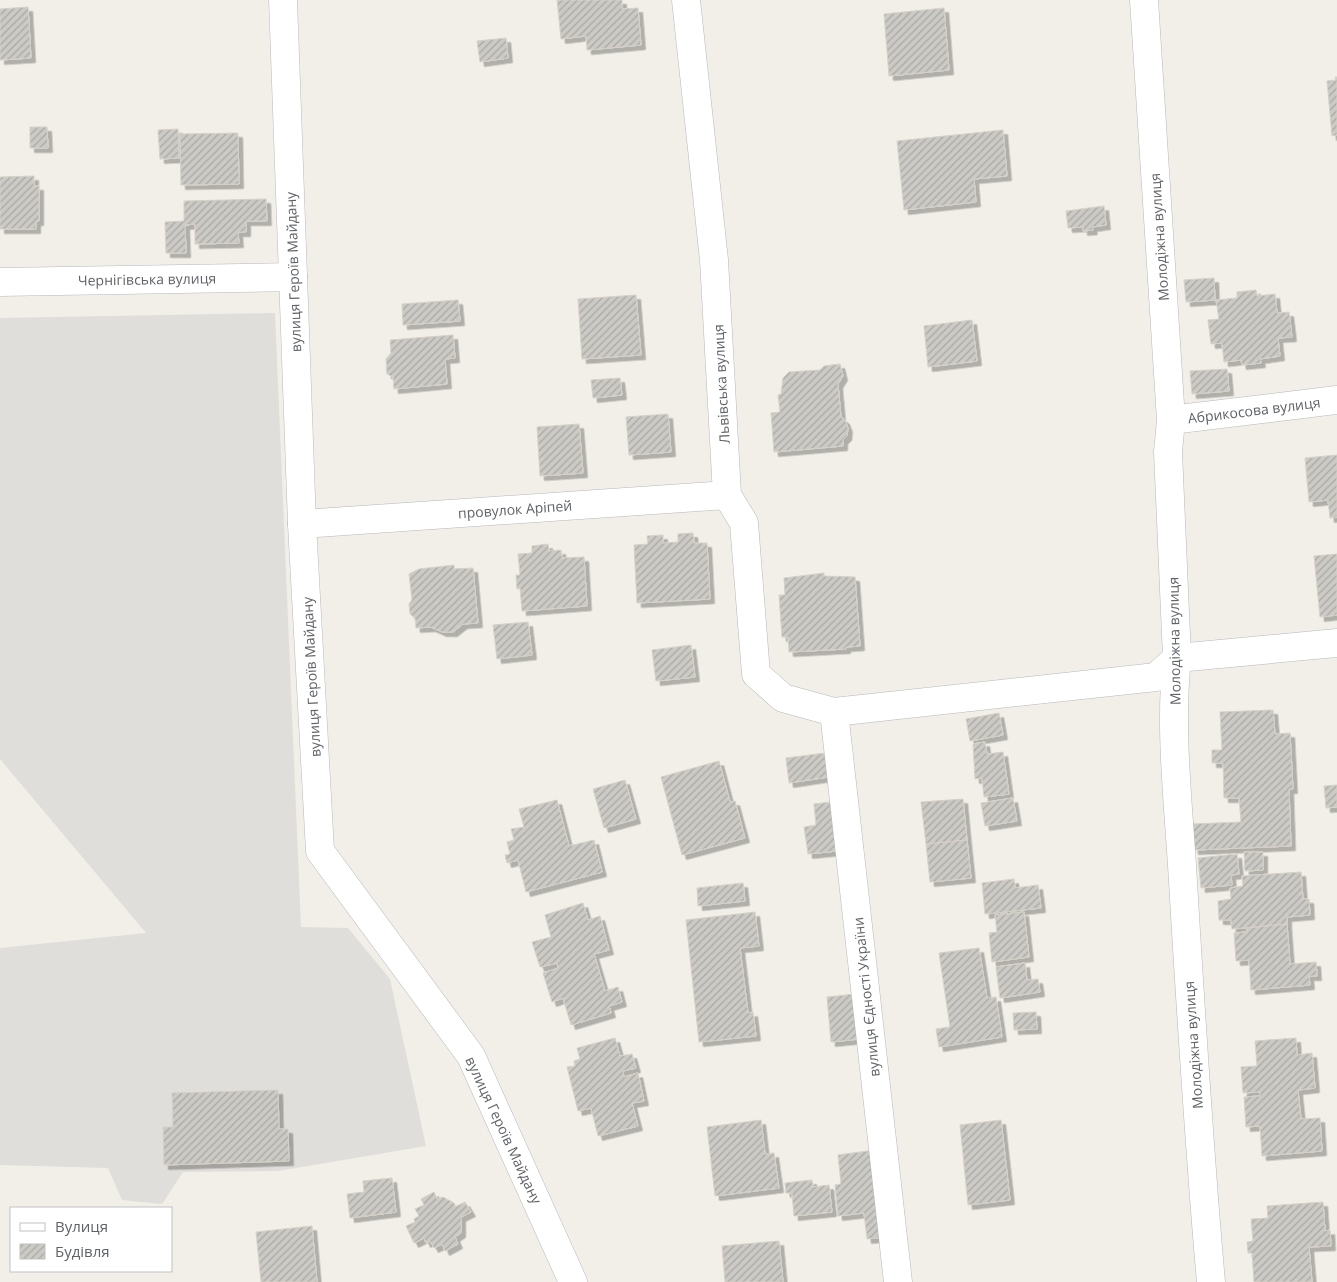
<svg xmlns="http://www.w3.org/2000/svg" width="1337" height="1282" font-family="'Open Sans',sans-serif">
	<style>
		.industrial { fill: #e0deda }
		.building { fill: url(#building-hatch); stroke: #d6d1c6; filter: url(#shadow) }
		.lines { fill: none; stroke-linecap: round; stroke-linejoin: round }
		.street-casing { stroke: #b5b8bc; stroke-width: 29 }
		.secondary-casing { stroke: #b6babf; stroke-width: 29 }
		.street { stroke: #fff; stroke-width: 28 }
		.secondary { stroke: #fff; stroke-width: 28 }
		.labels { text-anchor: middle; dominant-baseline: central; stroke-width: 4; stroke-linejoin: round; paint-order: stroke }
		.street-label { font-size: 14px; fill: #5f6368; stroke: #fff }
	</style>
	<defs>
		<pattern id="building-hatch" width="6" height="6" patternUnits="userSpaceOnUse" patternTransform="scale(1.25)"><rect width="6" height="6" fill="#cccac5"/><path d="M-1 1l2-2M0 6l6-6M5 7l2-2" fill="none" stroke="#a9a8a4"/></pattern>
		<filter id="shadow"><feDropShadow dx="4.5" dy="4.5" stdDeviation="0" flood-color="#0004"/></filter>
	</defs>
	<rect width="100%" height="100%" fill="#f1efe8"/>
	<!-- industrial -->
	<path class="industrial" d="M275,313L301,927L348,928L390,979L426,1146L278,1171L183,1172L162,1204L122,1200L108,1168L0,1165V948L146,933L0,759V318Z"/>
	<!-- building -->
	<path class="building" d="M557,0H622V9L638,8L641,45L587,50L586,36L561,39Z
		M28,7L31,58L0,60V9Z
		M944,8L949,70L889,76L884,14Z
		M506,38L508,58L480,62L477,41Z
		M1335,77H1337V135L1332,136L1327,81L1336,80Z
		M30,127H47L48,148H30Z
		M178,129L179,158L160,159L158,130Z
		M1003,130L1007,176L974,179L976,202L904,210L897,141Z
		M238,133L239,184L181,185L180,134Z
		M34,176V186H39V221H36V229H0V177Z
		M266,199L267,221H246V232H238L239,243L195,244V224L185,225L186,253H166L165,222L184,221V201Z
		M1104,206L1106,225L1092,227L1093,230L1083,231V227L1068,228L1066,211Z
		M1214,278L1215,300L1186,302L1184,280Z
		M1256,290L1257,296L1275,294L1277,313L1289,312L1292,337L1278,338L1280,356L1260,359L1261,363L1242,365L1241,360L1224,362L1222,343L1211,344L1208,320L1219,319L1216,300L1237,298V292Z
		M636,295L641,355L582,359L578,299Z
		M458,300L460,321L403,325L402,304Z
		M972,320L977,361L928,367L924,326Z
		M453,335L455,358L445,359L447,384L394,389L393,377L387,374L386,359L391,353L390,340Z
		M840,364L843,376L838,384L841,417L845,420L848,428L847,436L843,440V446L774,452L771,413L780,412L778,395L781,394L783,378L789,372L820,370L824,366Z
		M1227,369L1229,391L1192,394L1190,371Z
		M620,378L622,395L593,398L591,380Z
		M668,414L671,452L629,455L626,417Z
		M579,424L583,473L540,476L537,427Z
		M1337,455V517L1330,518L1328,500L1309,502L1305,458Z
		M693,533L694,543H707L710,599L637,603L634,545L648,544L647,536L663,535V543L678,542V534Z
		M548,544L549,551L561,550L562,558L584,557L587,606L522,611L520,588L517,589L516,575H520L518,554L532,553V546Z
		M1337,554V615L1320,617L1314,556Z
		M454,565V569L473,568L478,623L463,624L453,632H442L431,627L416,628L415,618L410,614L409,604L412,600L409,574L419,569Z
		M824,573V576L855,577L860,646L846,647V649L789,652L788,637H782L779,595H785L784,578Z
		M528,622L532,655L497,659L493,625Z
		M691,645L695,677L656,681L652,650Z
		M1273,710L1275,734L1290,733L1293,789H1289L1291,846L1194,850L1192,824L1241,822L1239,798H1224L1223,763H1212V750H1222L1220,712Z
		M999,713L1003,735L970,741L966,719Z
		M985,742L987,754L1003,752L1009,794L984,797L982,778L975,779L973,744Z
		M825,753L828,777L789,783L786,758Z
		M719,761L730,802L735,801L745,838L682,855L661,777Z
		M625,780L636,819L604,828L593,789Z
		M1337,785V807L1326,808L1324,786Z
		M1013,798L1017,821L985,826L981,803Z
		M963,799L967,840L926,844L921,802Z
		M557,800L569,846L594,840L602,872L526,892L518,860L507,863L505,855L510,854L507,842L514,840L511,829L524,827L519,809Z
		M831,802L837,851L808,854L804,827L816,825L814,804Z
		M967,840L971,878L930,882L926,844Z
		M1244,852H1263V870L1245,871Z
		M1237,854L1239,874L1231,875L1232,885L1201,888L1198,858Z
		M1301,872L1303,899H1309L1310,915L1287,917V924L1232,929L1231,920H1219L1218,901L1231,899L1230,888L1243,886L1242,876Z
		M1014,879L1015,888L1038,885L1041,908L985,914L982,883Z
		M743,883L745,901L698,906L697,888Z
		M583,903L588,920L600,916L609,950L594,954L605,991L618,987L622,1002L609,1006L611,1013L571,1025L563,998L552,1002L543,973L558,968L557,963L540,967L532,942L551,937L545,915Z
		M755,912L759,946L740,948L748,1013L753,1012L756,1036L699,1042L686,920Z
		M1024,912L1029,957L992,962L989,933L997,932L995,915Z
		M1287,924L1290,964L1316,962L1317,976H1309L1310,985L1251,990L1249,960L1236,961L1234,933L1247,932V928Z
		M979,948L987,998L996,997L1002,1037L939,1047L936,1029L950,1027L939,953Z
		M1025,963L1027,980L1038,979L1040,992L1000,998L996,967Z
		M855,994L860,1039L831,1042L827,997Z
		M1036,1012L1037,1029L1014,1030L1013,1013Z
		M615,1038L620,1056L632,1054L636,1068L623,1071L624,1077L638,1073L644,1101L632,1103L638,1126L598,1136L591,1108L578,1111L567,1067L575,1066L574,1061L580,1059L577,1048Z
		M1296,1038L1297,1055L1312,1053L1315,1088L1298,1090L1301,1119L1320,1118L1322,1151L1262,1156L1260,1126L1246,1127L1244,1097L1260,1096V1092L1243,1093L1241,1067L1257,1066L1255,1041Z
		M278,1090L279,1129H288L289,1161L164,1165L163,1127H173L172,1093Z
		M761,1120L765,1154L774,1153L779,1188L715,1196L707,1127Z
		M1001,1120L1010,1200L968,1205L960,1125Z
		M875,1150L885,1237L867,1239L864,1213L838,1216L835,1185L841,1184L838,1155Z
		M392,1178L396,1212L350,1218L347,1194L364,1192L363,1181Z
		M812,1180L813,1187L829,1185L832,1212L794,1216L792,1193H786L785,1183Z
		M434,1192L437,1199L443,1197L454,1203L455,1207L465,1202L471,1212L461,1217V1233L455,1237L458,1244L445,1251L442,1244L434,1248L430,1241L426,1243L424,1238L414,1243L406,1226L415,1222L414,1219L419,1216L415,1209L424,1205L421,1199Z
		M1323,1202L1325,1231L1330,1230L1331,1246L1309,1247L1312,1282H1254L1252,1253H1248L1247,1242L1253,1241L1251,1219L1268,1218L1267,1206Z
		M312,1226L317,1282H261L256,1232Z
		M779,1241L783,1282H725L722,1246Z"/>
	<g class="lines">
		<defs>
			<path id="street" d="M686,0L714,260L727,495L744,523L756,674L783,698L834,712L1156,677L1177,658
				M1144,0L1171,420L1168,452L1177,658C1169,732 1179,808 1183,882C1191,1015 1199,1149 1211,1282
				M0,282L293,277
				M1171,420L1337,400
				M302,524L727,495
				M1177,658L1337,643
				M834,712L898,1282"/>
			<path id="secondary" d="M283,0L302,524L320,851L471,1056L573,1282"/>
		</defs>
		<!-- street casing -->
		<use href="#street" class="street-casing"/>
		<!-- secondary casing -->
		<use href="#secondary" class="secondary-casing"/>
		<!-- street -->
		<use href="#street" class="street"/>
		<!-- secondary -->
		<use href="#secondary" class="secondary"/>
	</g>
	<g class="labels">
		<!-- street labels -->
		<g class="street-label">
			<text transform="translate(1159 237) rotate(-94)">Молодіжна вулиця</text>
			<text transform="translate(293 272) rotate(-92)">вулиця Героїв Майдану</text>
			<text transform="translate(147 279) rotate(-1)">Чернігівська вулиця</text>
			<text transform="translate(721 384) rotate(-93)">Львівська вулиця</text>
			<text transform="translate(1254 410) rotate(-7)">Абрикосова вулиця</text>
			<text transform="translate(515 509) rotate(-4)">провулок Аріпей</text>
			<text transform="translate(1174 641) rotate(-91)">Молодіжна вулиця</text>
			<text transform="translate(311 677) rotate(-93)">вулиця Героїв Майдану</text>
			<text transform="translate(866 997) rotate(-96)">вулиця Єдності України</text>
			<text transform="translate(1193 1045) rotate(-94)">Молодіжна вулиця</text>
			<text transform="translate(504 1130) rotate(65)">вулиця Героїв Майдану</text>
		</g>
	</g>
	<!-- legend -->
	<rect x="10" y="1207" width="162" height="65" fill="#ffffff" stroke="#bfc1c3"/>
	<rect x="20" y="1223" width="25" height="8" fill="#ffffff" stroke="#bfc1c3"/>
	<text x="55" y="1232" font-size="15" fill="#5f6368">Вулиця</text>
	<rect x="20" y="1244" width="25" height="15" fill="url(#building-hatch)" stroke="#bfc1c3"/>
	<text x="55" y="1257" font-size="15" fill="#5f6368">Будівля</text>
</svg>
